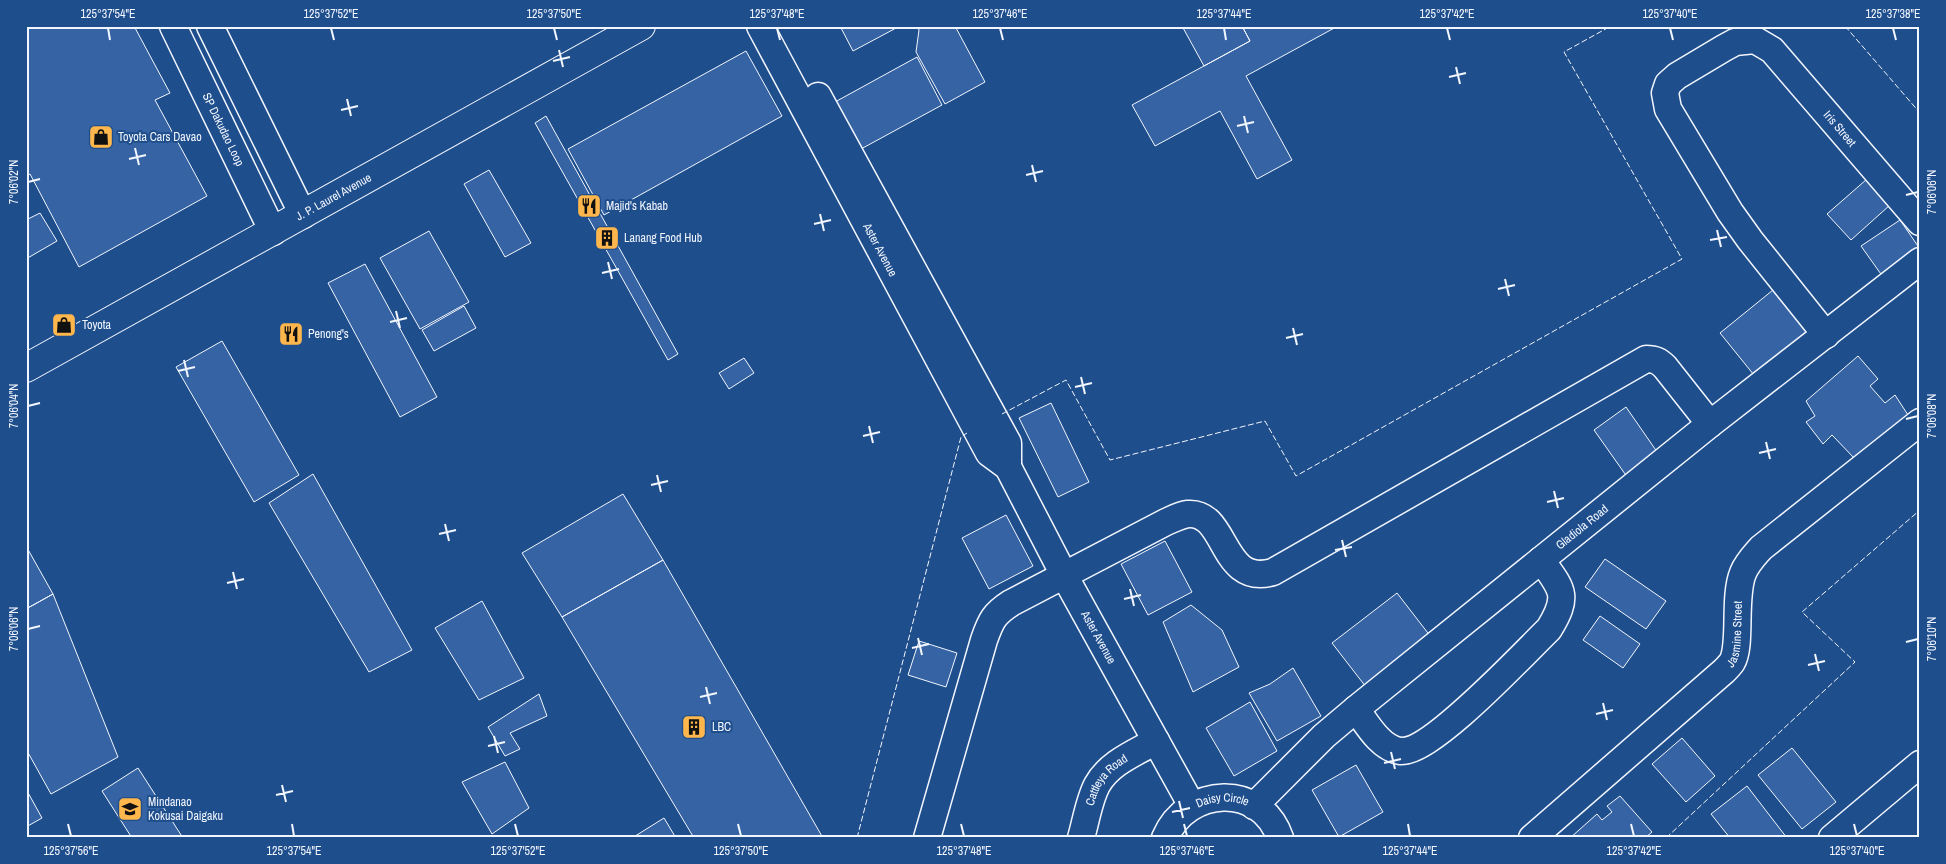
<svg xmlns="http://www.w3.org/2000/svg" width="1946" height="864" font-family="'Archivo Narrow',sans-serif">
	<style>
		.building { fill: #3563a3; stroke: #f2f6ff }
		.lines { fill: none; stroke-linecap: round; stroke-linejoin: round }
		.minor-casing { stroke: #f2f6ff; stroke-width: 29 }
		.major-casing { stroke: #f2f6ff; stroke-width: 30 }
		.minor { stroke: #1f4e8c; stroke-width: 26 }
		.major { stroke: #1f4e8c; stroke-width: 28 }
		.fence { stroke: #f2f6ff; stroke-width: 1; stroke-dasharray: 6 2.5; stroke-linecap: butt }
		.ticks { fill: none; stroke: #f2f6ff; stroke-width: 2 }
		.labels { text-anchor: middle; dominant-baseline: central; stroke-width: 4; stroke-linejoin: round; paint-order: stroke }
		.street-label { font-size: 12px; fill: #f2f6ff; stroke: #1f4e8c }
		.poi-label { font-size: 12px; fill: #f2f6ff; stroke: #1f4e8c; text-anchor: start }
		.neatline { fill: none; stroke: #f2f6ff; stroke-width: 2 }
		.ticks-label { font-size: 12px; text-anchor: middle; fill: #f2f6ff }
	</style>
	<rect width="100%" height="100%" fill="#1f4e8c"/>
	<!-- building -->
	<path class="building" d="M26,26H134L170,93L155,100L207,196L79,267L30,174L26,176Z
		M840,26H897L898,27L853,51Z
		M917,26H955L985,82L945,104L916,52L919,30Z
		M1182,26H1242L1250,41L1204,66Z
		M1242,26H1338L1246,76L1292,160L1257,179L1220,111L1155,146L1132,105L1250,41Z
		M746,51L782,116L604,215L568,149Z
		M917,57L942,105L861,149L835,102Z
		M546,116L678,354L668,360L535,123Z
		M489,170L531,243L505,257L464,184Z
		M1867,179L1890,205L1851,240L1827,214Z
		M40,213L57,241L26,259V220Z
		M1900,220L1920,249L1883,277L1861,246Z
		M429,231L469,302L420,329L380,258Z
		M365,264L437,397L400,417L328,283Z
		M1773,290L1811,338L1758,380L1720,333Z
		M464,306L476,328L434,351L422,330Z
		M222,341L299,475L254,502L176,367Z
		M1858,356L1878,379L1870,386L1885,403L1895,395L1908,415L1855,459L1832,435L1823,444L1806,422L1815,416L1806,401Z
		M744,358L754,373L729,389L719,373Z
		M1051,403L1089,482L1058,497L1019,418Z
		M1626,407L1662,459L1630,481L1594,430Z
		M313,474L412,650L369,672L269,503Z
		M623,494L663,560L562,617L522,553Z
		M1006,515L1033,566L989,589L962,538Z
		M1165,541L1192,592L1148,615L1121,564Z
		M26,546L53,594L26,609Z
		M1605,559L1666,601L1646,629L1585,587Z
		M663,560L823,838H694L562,617Z
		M1397,593L1431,637L1366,687L1332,643Z
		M53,594L118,757L51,794L26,749V609Z
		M482,601L524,678L479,700L435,628Z
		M1191,605L1222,630L1239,667L1193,692L1163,622Z
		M1600,616L1640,644L1623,668L1583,640Z
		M919,641L957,653L946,687L908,675Z
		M1293,668L1321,716L1277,741L1249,693L1270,684Z
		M539,694L547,716L510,733L520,749L505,756L488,727Z
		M1250,702L1277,751L1234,776L1206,728Z
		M1682,738L1715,776L1686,802L1652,764Z
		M1792,748L1836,802L1802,829L1758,775Z
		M505,762L529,808L492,834L462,782Z
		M1356,765L1383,812L1339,837L1312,790Z
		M138,768L183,838H132L102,791Z
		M1747,786L1787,838H1730L1711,814Z
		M26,789L42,818L26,827Z
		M1620,796L1652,832L1645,838H1570L1597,814L1602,820L1612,812L1607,806Z
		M664,818L676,838H632Z"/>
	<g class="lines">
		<defs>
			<g id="minor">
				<path id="s1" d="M173,26L273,232"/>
				<path d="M210,26L303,215"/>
				<path id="s2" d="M760,26L989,453L1008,467L1064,575L1192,806"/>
				<path d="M818,96L1008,443V467"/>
				<path id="s3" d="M1826,335L1750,240L1730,212L1668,109L1665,93L1668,84L1677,76L1724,48L1735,42L1755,40L1772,50L1920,222"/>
				<path d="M1356,709C1367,724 1380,748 1400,751C1431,754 1524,653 1549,629C1570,595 1562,589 1541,560"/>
				<path id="s4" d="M1254,806L1324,736L1356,709L1710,424L1920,261"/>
				<path d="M927,838L984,640C991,620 994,614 1011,603L1166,522C1173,519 1180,515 1188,514C1228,511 1220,587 1273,572L1646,359C1655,359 1659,361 1665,367L1710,424"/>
				<path id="s5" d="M1081,838C1086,821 1089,800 1097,785C1109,763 1135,753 1156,741"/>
				<path id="s6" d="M1165,838C1187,786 1261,782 1280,838"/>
				<path id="s7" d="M1532,838L1724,671C1727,668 1730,665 1732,662C1742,645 1733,597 1743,573C1747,563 1754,556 1761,548L1920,422"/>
				<path d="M1832,838L1920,764"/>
			</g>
			<g id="major">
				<path id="s8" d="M26,368L641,26"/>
			</g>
		</defs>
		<!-- minor casing -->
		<use href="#minor" class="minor-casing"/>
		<!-- major casing -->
		<use href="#major" class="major-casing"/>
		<!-- minor -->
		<use href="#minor" class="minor"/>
		<!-- major -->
		<use href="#major" class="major"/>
		<!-- fence -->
		<path class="fence" d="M1845,26L1920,113
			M1002,414L1066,380L1110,460L1265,421L1296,476L1682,259L1564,52L1611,26
			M857,838L961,437L967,433
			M1666,838L1855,662L1802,612L1920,510"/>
	</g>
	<!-- ticks -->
	<path class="ticks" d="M108,28L110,40M331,28L334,40M554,28L557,40M777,28L780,40M1000,28L1003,40M1224,28L1226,40M1447,28L1450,40M1670,28L1673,40M1893,28L1896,40M559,50L563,67M553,61L570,57M1456,67L1460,84M1449,77L1466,73M347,99L351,116M341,110L358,106M1244,116L1248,133M1237,126L1254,122M135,148L139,165M129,159L146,155M1032,165L1036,182M1026,175L1043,171M28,182L40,179M1906,195L1918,192M820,214L824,231M814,224L831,220M1717,230L1721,247M1710,240L1727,237M608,262L612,279M602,273L619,269M1505,279L1509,296M1498,289L1515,285M396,311L400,328M390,322L407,318M1293,328L1297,345M1286,338L1303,334M184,360L188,377M178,371L195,367M1081,377L1085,394M1075,387L1092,383M28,406L40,403M1906,419L1918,416M869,426L873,443M863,436L880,432M1766,442L1770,459M1759,453L1776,449M657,475L661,492M651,485L668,481M1554,491L1558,508M1547,502L1564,498M445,524L449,541M439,534L456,530M1342,540L1346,557M1335,550L1352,547M233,572L237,589M227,583L244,579M1130,589L1134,606M1124,599L1141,595M28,629L40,626M918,638L922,655M1906,642L1918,639M912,648L929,644M1815,654L1819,671M1808,665L1825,661M706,687L710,704M700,697L717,693M1603,703L1607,720M1596,714L1613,710M494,736L498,753M488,746L505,742M1391,752L1395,769M1384,763L1401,759M282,785L286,802M276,795L293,791M1179,801L1183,818M1172,812L1190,808M68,824L71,836M292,824L294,836M515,824L518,836M738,824L741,836M961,824L964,836M1184,824L1187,836M1408,824L1410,836M1631,824L1634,836M1854,824L1857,836"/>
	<!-- icons -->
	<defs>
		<symbol id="shop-square" viewBox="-11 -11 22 22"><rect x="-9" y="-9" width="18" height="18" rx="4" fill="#ffb74d" stroke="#1f4e8c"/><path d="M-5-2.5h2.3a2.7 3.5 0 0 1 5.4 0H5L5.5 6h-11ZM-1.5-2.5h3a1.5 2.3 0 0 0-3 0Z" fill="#111"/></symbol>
		<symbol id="restaurant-square" viewBox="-11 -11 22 22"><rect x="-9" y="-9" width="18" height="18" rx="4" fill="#ffb74d" stroke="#1f4e8c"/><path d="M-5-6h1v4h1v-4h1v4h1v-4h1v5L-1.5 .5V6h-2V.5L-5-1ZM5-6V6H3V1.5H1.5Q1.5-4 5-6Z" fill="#111"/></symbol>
		<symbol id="building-square" viewBox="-11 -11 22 22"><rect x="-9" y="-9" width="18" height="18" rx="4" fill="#ffb74d" stroke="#1f4e8c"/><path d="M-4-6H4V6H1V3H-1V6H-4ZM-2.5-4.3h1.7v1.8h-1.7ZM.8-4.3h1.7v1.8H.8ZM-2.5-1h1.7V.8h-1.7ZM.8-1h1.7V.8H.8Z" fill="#111"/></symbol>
		<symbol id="university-square" viewBox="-11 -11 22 22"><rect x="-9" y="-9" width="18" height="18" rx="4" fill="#ffb74d" stroke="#1f4e8c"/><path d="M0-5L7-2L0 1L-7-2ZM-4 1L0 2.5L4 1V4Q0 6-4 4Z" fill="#111"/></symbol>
	</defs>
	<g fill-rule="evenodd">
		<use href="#shop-square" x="87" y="123" width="28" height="28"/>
		<use href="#restaurant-square" x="575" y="192" width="28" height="28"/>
		<use href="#building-square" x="593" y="224" width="28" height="28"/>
		<use href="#shop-square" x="50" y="311" width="28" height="28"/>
		<use href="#restaurant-square" x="277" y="320" width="28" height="28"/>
		<use href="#building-square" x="680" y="713" width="28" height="28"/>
		<use href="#university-square" x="116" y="795" width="28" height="28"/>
	</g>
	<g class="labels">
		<!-- street labels -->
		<g class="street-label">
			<text stroke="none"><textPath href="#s1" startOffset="115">SP Dakudao Loop</textPath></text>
			<text stroke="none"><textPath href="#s3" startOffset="525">Iris Street</textPath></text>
			<text stroke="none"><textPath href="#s8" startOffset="352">J. P. Laurel Avenue</textPath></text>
			<text stroke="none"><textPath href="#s2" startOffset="254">Aster Avenue</textPath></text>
			<text stroke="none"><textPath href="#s4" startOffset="431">Gladiola Road</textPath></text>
			<text stroke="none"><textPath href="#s7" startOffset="295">Jasmine Street</textPath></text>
			<text stroke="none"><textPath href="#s2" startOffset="701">Aster Avenue</textPath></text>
			<text stroke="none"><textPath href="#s5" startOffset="65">Cattleya Road</textPath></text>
			<text stroke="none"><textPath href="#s6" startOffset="74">Daisy Circle</textPath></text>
		</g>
		<!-- poi labels -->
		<g class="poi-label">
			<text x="118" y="137">Toyota Cars Davao</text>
			<text x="606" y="206">Majid's Kabab</text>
			<text x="624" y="238">Lanang Food Hub</text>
			<text x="82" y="325">Toyota</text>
			<text x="308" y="334">Penong's</text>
			<text x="712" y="727">LBC</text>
			<text x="148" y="802">Mindanao<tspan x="148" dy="14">Kokusai Daigaku</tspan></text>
		</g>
	</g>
	<!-- border -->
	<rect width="1946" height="864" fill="none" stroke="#1f4e8c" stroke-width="55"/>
	<rect x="28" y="28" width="1890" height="808" class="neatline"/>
	<g class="ticks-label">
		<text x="108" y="18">125°37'54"E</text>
		<text x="331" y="18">125°37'52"E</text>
		<text x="554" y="18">125°37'50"E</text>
		<text x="777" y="18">125°37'48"E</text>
		<text x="1000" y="18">125°37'46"E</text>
		<text x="1224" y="18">125°37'44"E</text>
		<text x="1447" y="18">125°37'42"E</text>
		<text x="1670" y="18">125°37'40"E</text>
		<text x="1893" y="18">125°37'38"E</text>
		<text transform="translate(14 182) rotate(-90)" y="4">7°06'02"N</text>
		<text transform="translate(1932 192) rotate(-90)" y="4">7°06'06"N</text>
		<text transform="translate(14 406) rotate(-90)" y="4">7°06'04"N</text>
		<text transform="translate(1932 416) rotate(-90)" y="4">7°06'08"N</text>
		<text transform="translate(14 629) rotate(-90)" y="4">7°06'06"N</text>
		<text transform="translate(1932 639) rotate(-90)" y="4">7°06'10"N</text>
		<text x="71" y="855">125°37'56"E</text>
		<text x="294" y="855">125°37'54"E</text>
		<text x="518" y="855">125°37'52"E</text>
		<text x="741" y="855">125°37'50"E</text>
		<text x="964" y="855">125°37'48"E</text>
		<text x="1187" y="855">125°37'46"E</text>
		<text x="1410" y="855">125°37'44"E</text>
		<text x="1634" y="855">125°37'42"E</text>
		<text x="1857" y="855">125°37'40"E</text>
	</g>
</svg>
